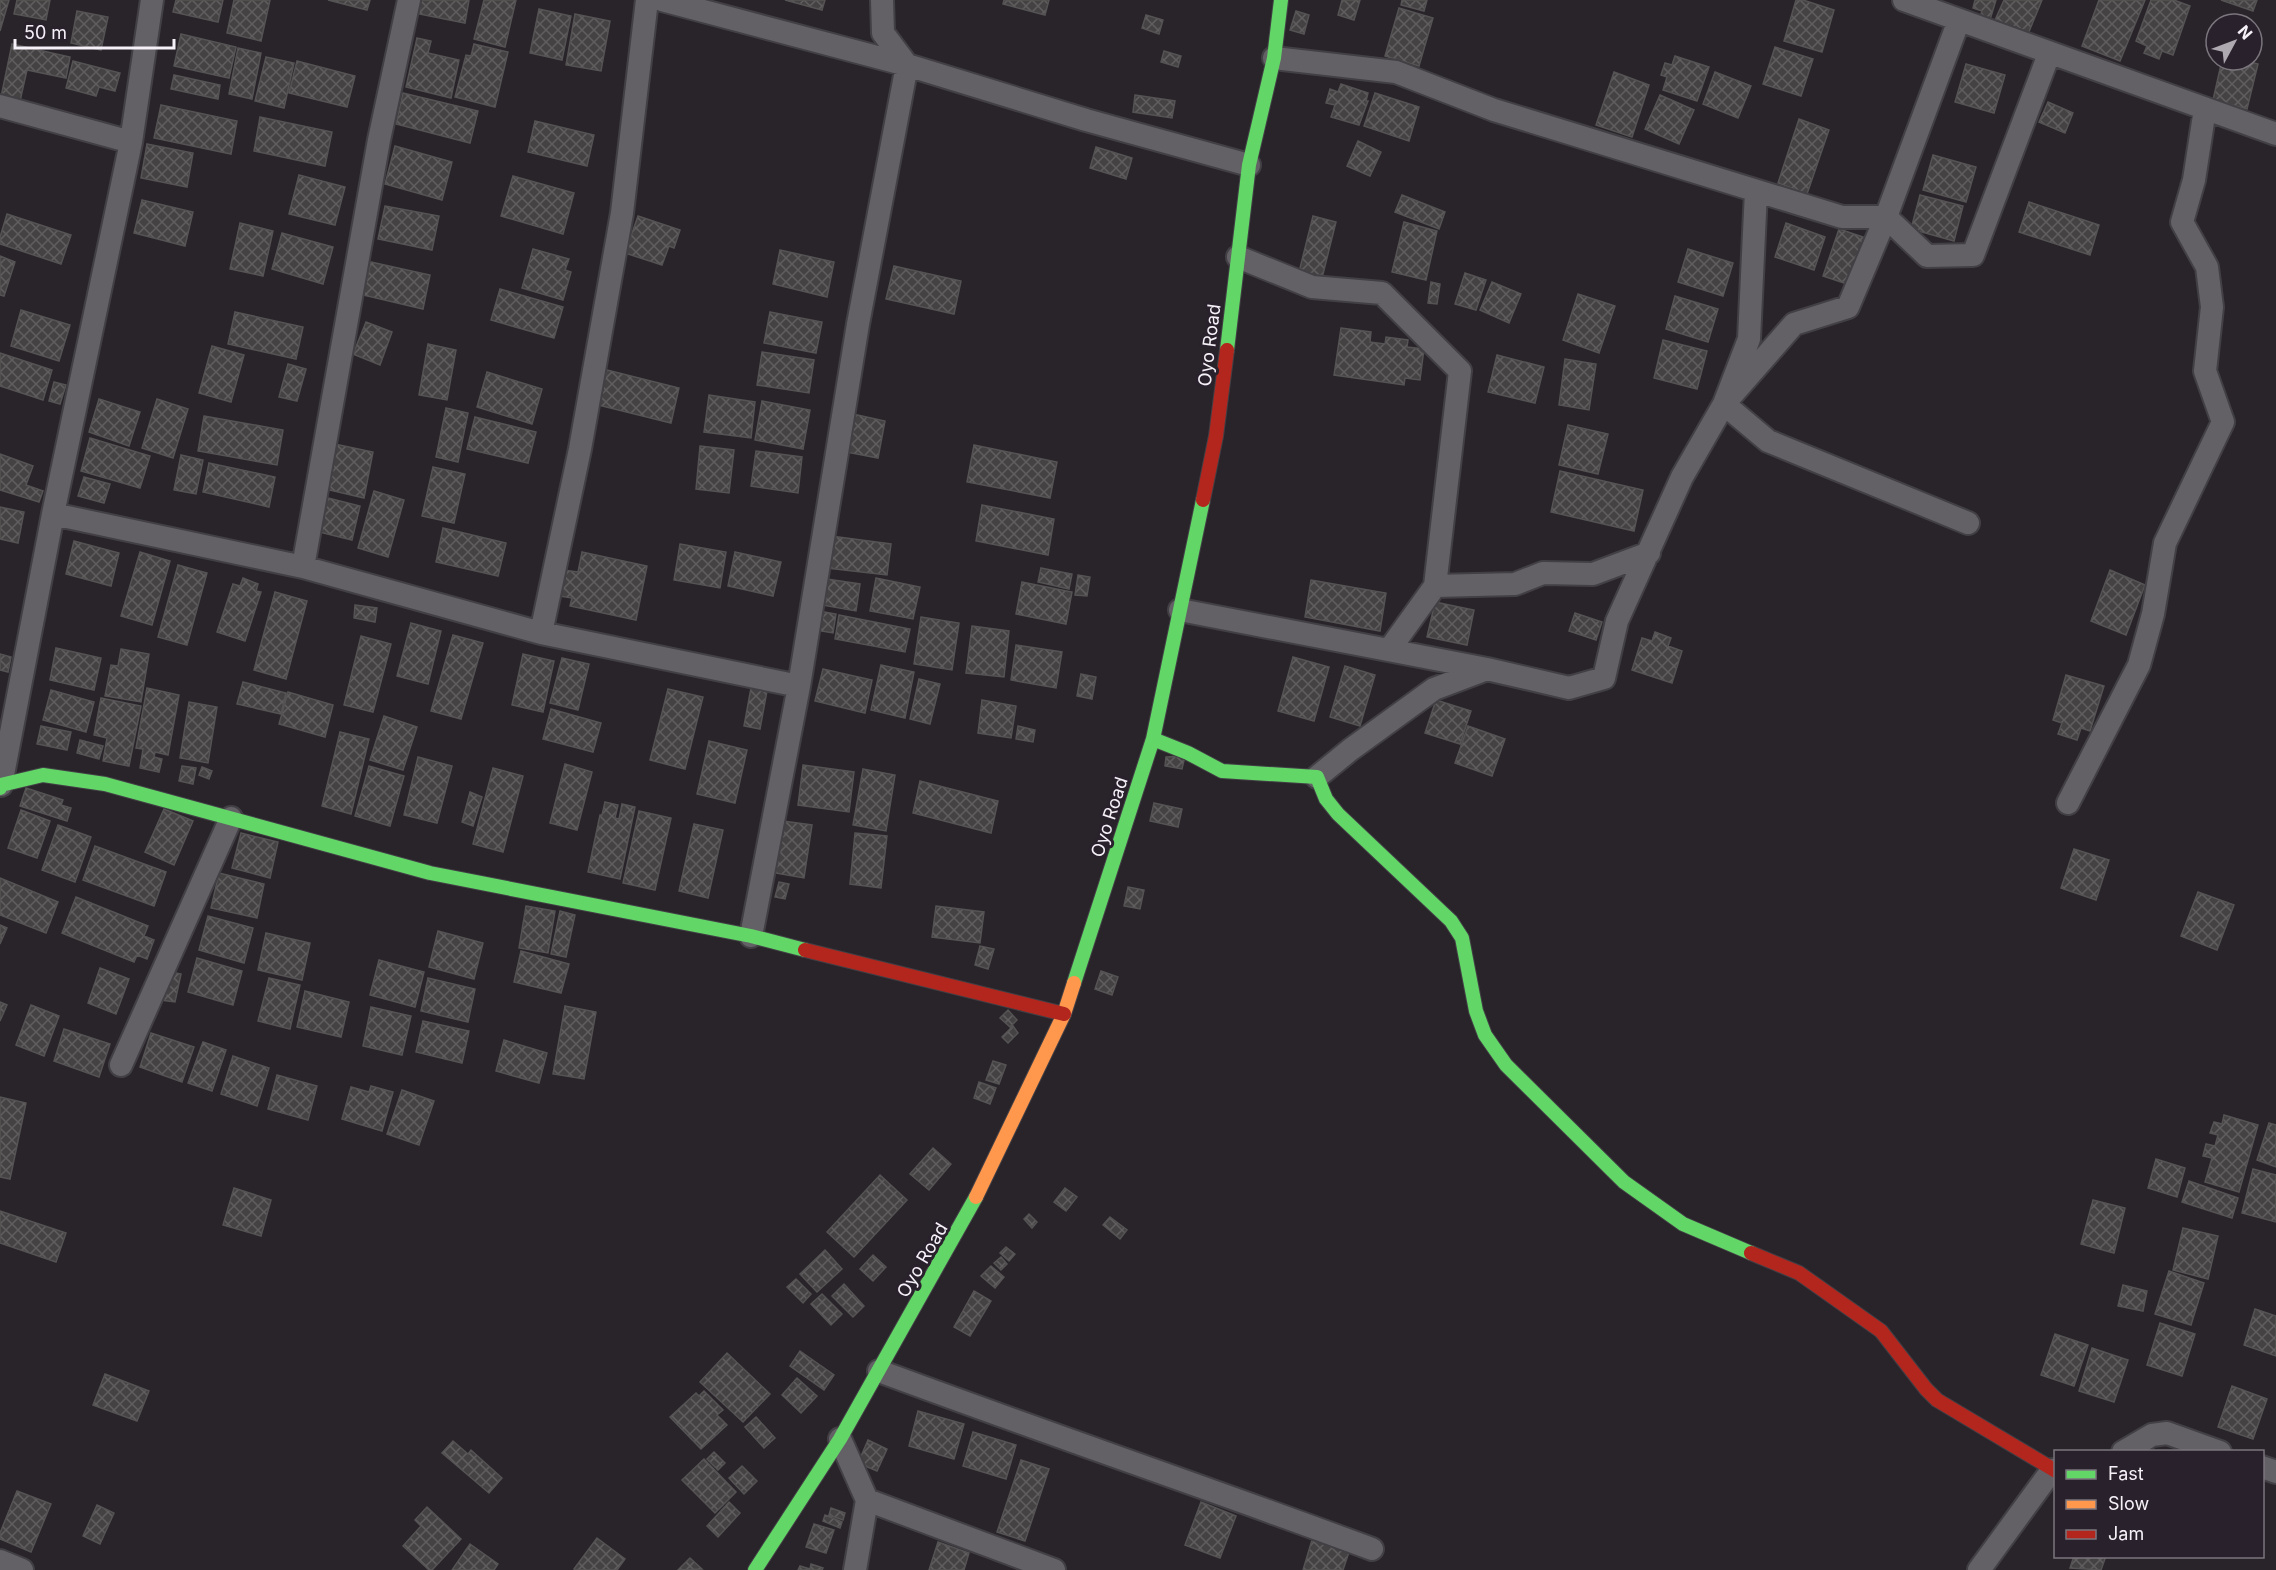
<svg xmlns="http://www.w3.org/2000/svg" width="2276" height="1570" font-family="Inter,sans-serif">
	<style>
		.building { fill: url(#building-cross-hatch); stroke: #555353; stroke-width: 1.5 }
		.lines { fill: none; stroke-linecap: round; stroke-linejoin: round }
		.street-casing { stroke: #423f45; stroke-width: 26 }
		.fast-casing { stroke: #423f45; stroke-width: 16 }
		.slow-casing { stroke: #423f45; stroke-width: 16 }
		.jam-casing { stroke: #423f45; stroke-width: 16 }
		.street { stroke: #646166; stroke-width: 22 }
		.fast { stroke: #63d668; stroke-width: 14 }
		.slow { stroke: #ff974d; stroke-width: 14 }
		.jam { stroke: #b3261e; stroke-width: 14 }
		.labels { text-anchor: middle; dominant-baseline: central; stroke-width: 6; stroke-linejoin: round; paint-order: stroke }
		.street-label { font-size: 18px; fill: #f6f1f9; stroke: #29222c }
	</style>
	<defs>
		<pattern id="building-cross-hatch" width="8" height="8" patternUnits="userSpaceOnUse" patternTransform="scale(1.5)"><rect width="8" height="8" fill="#444243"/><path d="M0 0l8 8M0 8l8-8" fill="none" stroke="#605e5f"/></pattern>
	</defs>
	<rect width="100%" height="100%" fill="#28242a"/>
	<!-- building -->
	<path class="building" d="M0,0H9L0,31Z
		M17,0H50L46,20L14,14Z
		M176,0H223L218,22L173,12Z
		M234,0H270L261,41L227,33Z
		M328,0H370L367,10Z
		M421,0H469L465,23L419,14Z
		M484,0H516L505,47L474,39Z
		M785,0H825L822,10Z
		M1004,0H1049L1045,15L1003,4Z
		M1342,0H1360L1354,20L1338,15Z
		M1402,0H1427L1424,11L1401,5Z
		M1796,0H1803L1834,10L1822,52L1784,41Z
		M1975,0H1996L1989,23L1979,20L1982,11L1973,8Z
		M2004,0H2042L2028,34L1995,20Z
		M2099,0H2145L2120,61L2082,46Z
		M2151,0H2174L2190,6L2173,55L2162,51L2159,59L2144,53L2147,46L2136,41Z
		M2221,0H2257L2253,11Z
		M1399,8L1433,18L1419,66L1385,56Z
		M539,9L571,16L562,60L530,53Z
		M77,11L108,17L101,50L71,43Z
		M1296,11L1309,15L1304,34L1290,30Z
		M575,14L610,21L601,71L566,65Z
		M1146,15L1163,20L1159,34L1142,28Z
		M181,34L236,47L229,78L174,66Z
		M417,38L431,41L428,53L459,60L451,98L406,87Z
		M12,44L70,57L66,78L27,70L20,101L1,97Z
		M474,44L508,52L495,107L455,97L466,55L471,56Z
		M1775,47L1813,59L1801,96L1763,84Z
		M238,48L261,53L252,99L229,94Z
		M1164,51L1181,56L1178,67L1161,62Z
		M1675,56L1709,67L1697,101L1663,90L1667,77L1661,75L1665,63L1672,65Z
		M266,57L294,63L284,108L255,101Z
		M2222,60H2243L2258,64L2247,109L2213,100Z
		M73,61L120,73L115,91L99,87L96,96L66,88Z
		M297,61L355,76L347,107L289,93Z
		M1966,64L2005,75L1994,113L1955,102Z
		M1614,72L1649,85L1632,137L1596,125Z
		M1715,72L1751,86L1738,118L1703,104Z
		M174,75L220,85L218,99L171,89Z
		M1341,84L1368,93L1366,101H1368L1359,125L1331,117L1335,105L1326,103L1330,89L1338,92Z
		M403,93L478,111L470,143L396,124Z
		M1375,93L1419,107L1409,141L1364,126Z
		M1135,95L1175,101L1172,118L1133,112Z
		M1660,95L1694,110L1679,144L1645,129Z
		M2048,102L2073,113L2065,133L2039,122Z
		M161,105L237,121L231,154L154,138Z
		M260,117L332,132L325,166L254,151Z
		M1799,119L1829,130L1807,194L1778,183Z
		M535,121L594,135L587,166L528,152Z
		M1358,141L1381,152L1370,176L1347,166Z
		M147,144L193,153L187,187L141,178Z
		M395,146L452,162L442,200L385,184Z
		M1096,147L1132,158L1126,179L1090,168Z
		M1933,155L1976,167L1966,202L1923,190Z
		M299,175L345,187L335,225L289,214Z
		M513,176L574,193L563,234L501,216Z
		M1402,195L1445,212L1439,229L1395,212Z
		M1920,195L1963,206L1954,241L1911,229Z
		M142,200L193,212L185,246L134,233Z
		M2029,202L2099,225L2090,255L2019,232Z
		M385,206L439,216L432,250L378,239Z
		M7,214L71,235L61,264L0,244V237Z
		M638,216L680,230L674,248L669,246L662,265L625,253Z
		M1313,216L1336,222L1322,278L1299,272Z
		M1404,222L1437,231L1426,280L1392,272Z
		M240,223L273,231L263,276L230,269Z
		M1786,223L1825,237L1814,270L1775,257Z
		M1839,229L1869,239L1853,286L1823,276Z
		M282,233L333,247L323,284L272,269Z
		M533,249L569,259L565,270L571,272L563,300L522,288Z
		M1688,249L1733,263L1723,296L1678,282Z
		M780,250L834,262L827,297L773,284Z
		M0,256L15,262L4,296L0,295Z
		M371,262L430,275L423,309L363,295Z
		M894,266L961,281L954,314L886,299Z
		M1465,273L1486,280L1476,310L1455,304Z
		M1431,282L1440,284L1437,304L1428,303Z
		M1492,282L1521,294L1509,323L1480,310Z
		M500,289L563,307L554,338L491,320Z
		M1578,294L1615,306L1599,353L1563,340Z
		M1675,296L1718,309L1708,342L1666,329Z
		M21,310L70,325L59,361L11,346Z
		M235,312L303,327L296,359L228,344Z
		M770,312L822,322L816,353L764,343Z
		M366,322L392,332L380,365L353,354Z
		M1341,328L1371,332L1370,342L1385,344L1386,337L1408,340L1407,347L1424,349L1420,380L1405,378L1404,385L1334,375Z
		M1663,340L1707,351L1697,389L1654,378Z
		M428,344L456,350L447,400L419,395Z
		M212,346L244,355L231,402L199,393Z
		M762,352L814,360L809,393L757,385Z
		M0,353L52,370L43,400L0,386Z
		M1497,355L1544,367L1535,403L1488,392Z
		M1565,359L1596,364L1589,410L1559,405Z
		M288,364L306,369L297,401L279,397Z
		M607,370L679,388L671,423L598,405Z
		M487,372L542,389L532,424L477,407Z
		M54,382L66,385L60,404L49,401Z
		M709,395L755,402L751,438L704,432Z
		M99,399L140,412L129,446L89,432Z
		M157,399L188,409L173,458L142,448Z
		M762,401L810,410L803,449L755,440Z
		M446,408L468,413L458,462L436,457Z
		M853,414L885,421L878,458L846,452Z
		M204,416L283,430L277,465L198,451Z
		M475,417L536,432L528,463L467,449Z
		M1568,425L1608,434L1598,474L1559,465Z
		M90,438L150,456L140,488L81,471Z
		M330,443L373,452L364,498L321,488Z
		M974,445L1057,462L1050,498L967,482Z
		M700,446L734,450L729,493L696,489Z
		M756,451L802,457L798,493L751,486Z
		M0,454L33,466L26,485L43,491L39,502L0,490Z
		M181,455L203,460L196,494L174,490Z
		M209,463L275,477L269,507L203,492Z
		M433,467L465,474L454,523L422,516Z
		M1560,471L1643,490L1634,531L1551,512Z
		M84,477L110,484L104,503L78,496Z
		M374,491L404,500L388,557L358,548Z
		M320,496L360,506L352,540L311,530Z
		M982,505L1054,519L1048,555L976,541Z
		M0,507L24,512L18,543L0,539Z
		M443,528L506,543L498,576L436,562Z
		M831,536L891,544L887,575L827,568Z
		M74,541L119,553L111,586L66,574Z
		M680,544L726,552L720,588L674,580Z
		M140,552L170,561L152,625L121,616Z
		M582,552L647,566L636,620L570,606L572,598L559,596L564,570L578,572Z
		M735,552L781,562L773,596L728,586Z
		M178,565L207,573L187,645L158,637Z
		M1041,568L1072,574L1069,589L1038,582Z
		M2110,570L2145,585L2126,635L2091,621Z
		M1078,575L1090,577L1087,596L1075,595Z
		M243,578L258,584L256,591L261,592L245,641L217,632L233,584L240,586Z
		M820,578L860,584L856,611L816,604Z
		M876,578L920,587L913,619L870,611Z
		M1311,580L1386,593L1380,631L1305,617Z
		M1022,582L1072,592L1066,624L1016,614Z
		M275,592L307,601L286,679L254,670Z
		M1435,602L1474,610L1467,645L1427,637Z
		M355,605L377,608L375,622L354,618Z
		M819,611L836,614L833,633L815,630Z
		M1575,613L1602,622L1596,640L1569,631Z
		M839,615L910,629L905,652L835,639Z
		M921,617L959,623L952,670L914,664Z
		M411,623L441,631L428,684L397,676Z
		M972,626L1009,631L1004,677L966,673Z
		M1655,632L1671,638L1668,646L1682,651L1672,683L1632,670L1642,638L1652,641Z
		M453,635L483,643L461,719L431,711Z
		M361,636L391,644L373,712L344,705Z
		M1016,645L1062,652L1056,688L1011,680Z
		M56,648L101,658L94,690L50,680Z
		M121,649L149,654L141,702L105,696L111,665L118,666Z
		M0,654L11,657L8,672L0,670Z
		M523,654L554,661L543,712L512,705Z
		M1293,657L1329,667L1314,721L1278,711Z
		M562,658L589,664L578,710L550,703Z
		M881,665L914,672L905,718L871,710Z
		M1345,666L1375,675L1360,726L1330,717Z
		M823,669L872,680L865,713L815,701Z
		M1081,674L1096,677L1092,699L1077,696Z
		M2066,675L2104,686L2090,731L2081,728L2077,740L2058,734L2062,723L2053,720Z
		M919,679L940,684L930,724L910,719Z
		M243,682L286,693L281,714L237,704Z
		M147,688L179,695L168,755L155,752L154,757L162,759L159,772L140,768L143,749L136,748Z
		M751,688L767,691L760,729L744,726Z
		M668,689L703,697L685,769L650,760Z
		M51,690L94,702L86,732L43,720Z
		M288,692L333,705L325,737L279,724Z
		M101,698L141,706L129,766L103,761L107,738L94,735Z
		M982,700L1016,706L1011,738L978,733Z
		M1436,700L1471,711L1460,744L1425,733Z
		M189,702L217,707L208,763L180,758Z
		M551,709L601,723L593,752L543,739Z
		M384,716L417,727L403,770L370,760Z
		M41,726L71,732L67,750L37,744Z
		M1018,726L1035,730L1033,742L1016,739Z
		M1468,726L1505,739L1492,776L1455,763Z
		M340,732L369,739L351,814L322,806Z
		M80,740L103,746L99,759L77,753Z
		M709,741L747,750L735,803L697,794Z
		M1185,756L1182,769L1165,766L1166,757Z
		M418,757L452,766L437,823L404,815Z
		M565,764L592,772L577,830L550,823Z
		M803,765L854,772L849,812L798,805Z
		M182,766L196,768L193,784L179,781Z
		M369,766L404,776L390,826L355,816Z
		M202,767L212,771L209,779L199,775Z
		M493,768L523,776L503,852L473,844Z
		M863,769L895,775L886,831L853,825Z
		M920,781L998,801L991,833L913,813Z
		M26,788L63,800L61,805L71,808L67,821L20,806Z
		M470,792L482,797L473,826L462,822Z
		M605,802L618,805L615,818L619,819L622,804L635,807L620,879L588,872L600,815H602Z
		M1154,803L1182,809L1178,827L1150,821Z
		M164,809L193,821L174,865L145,852Z
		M21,810L50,821L37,858L8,848Z
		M639,811L671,818L655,890L623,883Z
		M783,821L812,825L804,878L775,873Z
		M694,824L723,830L708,898L679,891Z
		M58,825L91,837L75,882L42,870Z
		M241,833L278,842L270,878L232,868Z
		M855,833L887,836L881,888L850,884Z
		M95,846L166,872L154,906L83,880Z
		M2074,849L2109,860L2096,900L2061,888Z
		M219,873L264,884L257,918L211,908Z
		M0,878L58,902L46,933L0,915Z
		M779,882L789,884L785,899L775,897Z
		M1128,887L1144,890L1140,909L1124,906Z
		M2198,892L2234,905L2217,950L2181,936Z
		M76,897L148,926L144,936L154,940L147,959L137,955L134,962L62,933Z
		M526,906L555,911L548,953L519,948Z
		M936,906L984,912L980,943L932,937Z
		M560,911L575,915L566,957L551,954Z
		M208,916L253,928L244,963L199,950Z
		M0,925L7,928L0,944Z
		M438,931L483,943L474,979L429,967Z
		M266,933L310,943L302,980L258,970Z
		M980,946L994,949L988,969L975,965Z
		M521,951L569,964L561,993L514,982Z
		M197,958L242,971L233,1005L188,992Z
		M379,960L424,972L415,1007L370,995Z
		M100,968L129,979L116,1014L88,1003Z
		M167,971L181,974L175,1002L161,1000Z
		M1101,971L1118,977L1112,995L1095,989Z
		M269,978L300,985L290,1029L258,1021Z
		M428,978L475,989L468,1022L421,1011Z
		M305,991L349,1002L341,1037L297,1027Z
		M0,1002L7,1005L0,1021Z
		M31,1005L59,1016L44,1056L16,1045Z
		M565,1006L596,1012L584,1079L553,1074Z
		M371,1007L411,1016L402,1055L363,1046Z
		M1008,1010L1017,1020L1010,1027L1000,1018Z
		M423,1021L469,1031L462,1063L416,1052Z
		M1013,1026L1018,1033L1008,1043L1002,1037Z
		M64,1029L110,1044L99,1077L54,1061Z
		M151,1033L194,1047L182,1082L140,1067Z
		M504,1040L547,1053L539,1083L496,1071Z
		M203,1042L226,1050L212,1091L188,1083Z
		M233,1056L269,1068L257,1106L221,1094Z
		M993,1061L1006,1065L999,1084L986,1080Z
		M277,1075L317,1086L308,1120L268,1109Z
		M979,1082L996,1088L990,1104L974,1098Z
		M371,1086L393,1092L382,1131L342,1119L351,1087L369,1092Z
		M402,1090L434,1101L419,1145L387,1134Z
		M0,1097L26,1103L10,1179L0,1177Z
		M2224,1115L2258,1125L2239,1192L2205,1182L2212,1158L2203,1156L2206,1144L2215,1146L2218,1135L2210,1133L2214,1122L2222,1124Z
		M2269,1123L2276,1125V1167L2257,1160Z
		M933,1148L951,1164L929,1190L910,1174Z
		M2156,1159L2185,1168L2177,1197L2148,1188Z
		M2253,1169L2276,1175V1222L2242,1213Z
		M880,1175L907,1200L854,1257L827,1232Z
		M2189,1181L2238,1198L2232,1218L2182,1202Z
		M234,1188L271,1200L261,1236L223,1225Z
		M1065,1188L1077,1197L1066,1211L1054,1202Z
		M2093,1200L2125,1208L2114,1253L2081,1244Z
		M0,1211L66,1233L56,1262L0,1243Z
		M1029,1214L1037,1222L1032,1228L1024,1219Z
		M1110,1217L1127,1230L1120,1239L1103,1225Z
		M2183,1228L2218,1236L2208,1279L2173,1270Z
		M1006,1247L1015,1254L1009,1261L1000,1253Z
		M825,1250L842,1269L817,1292L800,1274Z
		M873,1255L886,1267L873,1281L860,1269Z
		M1001,1257L1007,1264L1001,1270L994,1263Z
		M991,1266L1004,1277L995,1288L981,1276Z
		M2169,1271L2204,1283L2191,1325L2155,1314Z
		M796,1279L811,1294L803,1303L787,1287Z
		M844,1284L864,1306L853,1317L832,1296Z
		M2123,1285L2147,1291L2143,1311L2118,1306Z
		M974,1291L991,1301L970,1336L954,1327Z
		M822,1294L842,1314L831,1325L811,1304Z
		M2255,1309L2276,1316V1356L2244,1345Z
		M2160,1323L2195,1334L2182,1376L2147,1365Z
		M2055,1334L2088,1345L2074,1386L2041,1375Z
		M2092,1348L2128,1360L2114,1402L2079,1391Z
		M800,1351L834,1375L824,1390L790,1366Z
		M727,1353L770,1394L743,1422L700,1382Z
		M105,1374L149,1391L137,1421L93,1405Z
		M797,1378L817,1396L801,1413L782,1395Z
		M2232,1386L2267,1399L2253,1439L2218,1427Z
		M704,1391L723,1410L717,1415L727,1425L701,1449L670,1417L696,1393L699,1396Z
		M918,1411L964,1424L954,1459L909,1446Z
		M756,1417L775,1438L764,1448L745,1427Z
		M973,1432L1016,1445L1006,1479L963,1466Z
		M868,1440L887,1449L877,1471L858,1463Z
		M453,1441L468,1454L471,1450L502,1478L489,1493L442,1453Z
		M714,1452L725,1463L718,1470L707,1459Z
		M704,1459L736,1492L715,1513L682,1480Z
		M1021,1460L1049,1469L1025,1541L997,1532Z
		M742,1466L757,1481L744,1494L729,1478Z
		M17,1491L51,1504L31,1552L0,1539V1533Z
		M729,1502L740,1513L718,1537L707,1526Z
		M1201,1502L1236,1516L1220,1558L1185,1545Z
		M97,1505L114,1513L100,1544L83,1536Z
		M427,1507L461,1539L432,1570H429L403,1546L421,1526L415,1520Z
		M831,1508L845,1513L843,1520L829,1515Z
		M825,1515L842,1522L840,1528L823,1521Z
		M814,1524L834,1530L826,1553L806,1547Z
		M597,1538L625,1559L617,1570H575L574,1569Z
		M1312,1540L1349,1552L1343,1570H1303Z
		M938,1542L969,1553L964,1570H929Z
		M470,1544L498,1564L494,1570H452Z
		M2074,1556H2106L2101,1570L2070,1568Z
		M690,1558L702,1569L678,1570Z
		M811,1564L823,1568L822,1570H798L800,1566L810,1569Z"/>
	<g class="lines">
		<defs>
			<path id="street" d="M662,0L907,65L1086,120L1249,165
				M1904,0L2276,134
				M1274,58L1396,72L1494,110L1842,217H1886L1927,256L1973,255L2049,54
				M0,106L131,142
				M1756,191L1749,339L1724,404L1768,441L1968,523
				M1238,257L1312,287L1382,293L1460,371L1435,586L1389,650
				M53,514L303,567L541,633L799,686L751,936
				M303,567L379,140L409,0
				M1435,586L1515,584L1543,573L1593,574L1649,553
				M1180,610L1487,669
				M541,633L580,449L622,213L647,0
				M799,686L858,324L907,65L883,33L882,0
				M1317,777L1350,750L1434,689L1487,669L1569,688L1604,678L1617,621L1682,477L1724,404L1794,324L1848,307L1886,217L1959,20
				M1,785L53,514L131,142L152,0
				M2068,803L2139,665L2153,614L2165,543L2223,422L2205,371L2212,307L2207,267L2182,222L2194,180L2205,109
				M121,1065L231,818
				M879,1371C1043,1432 1208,1488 1372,1549
				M840,1439L867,1500L855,1570
				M2123,1452L2152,1435L2167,1433L2220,1452
				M2262,1467L2276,1472
				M867,1500L1054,1570
				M0,1561L22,1570
				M1979,1570L2052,1470"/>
			<path id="fast" d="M1227,350L1249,165L1274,58L1281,0
				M1153,739L1188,753L1222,771L1317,777L1326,799L1338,814L1451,921L1462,938L1476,1011L1485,1035L1506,1065L1624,1182L1683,1224L1751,1253
				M0,788L1,785L43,775L105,784L430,873L751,936L805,950
				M1074,983L1153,739L1203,500
				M755,1570L840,1439L976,1197"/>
			<path id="slow" d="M976,1197L1064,1014L1074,983"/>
			<path id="jam" d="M1203,500L1216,436L1227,350
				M805,950L1064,1014
				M1751,1253L1799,1273L1881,1331L1926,1389L1937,1400L2056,1471"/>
		</defs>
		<!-- street casing -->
		<use href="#street" class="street-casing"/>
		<!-- fast casing -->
		<use href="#fast" class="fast-casing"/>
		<!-- slow casing -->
		<use href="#slow" class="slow-casing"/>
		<!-- jam casing -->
		<use href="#jam" class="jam-casing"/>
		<!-- street -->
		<use href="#street" class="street"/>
		<!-- fast -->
		<use href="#fast" class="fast"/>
		<!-- slow -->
		<use href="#slow" class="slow"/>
		<!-- jam -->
		<use href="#jam" class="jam"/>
	</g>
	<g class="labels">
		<!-- street labels -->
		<g class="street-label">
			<text transform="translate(1209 345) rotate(-83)">Oyo Road</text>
			<text transform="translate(1109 817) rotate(-72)">Oyo Road</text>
			<text transform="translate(922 1260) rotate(-60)">Oyo Road</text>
		</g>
	</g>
	<!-- legend -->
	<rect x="2054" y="1450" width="210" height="108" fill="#29222c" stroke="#7b757e" stroke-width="1.5"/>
	<rect x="2066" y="1470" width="30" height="9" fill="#63d668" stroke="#7b757e" stroke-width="1.5"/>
	<text x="2108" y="1480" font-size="18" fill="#f6f1f9">Fast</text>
	<rect x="2066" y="1500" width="30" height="9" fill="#ff974d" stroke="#7b757e" stroke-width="1.5"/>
	<text x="2108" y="1510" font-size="18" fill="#f6f1f9">Slow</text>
	<rect x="2066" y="1530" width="30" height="9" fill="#b3261e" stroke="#7b757e" stroke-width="1.5"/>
	<text x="2108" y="1540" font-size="18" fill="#f6f1f9">Jam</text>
	<!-- north arrow -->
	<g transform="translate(2234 42) rotate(49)"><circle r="28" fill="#29222c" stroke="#7b757e" stroke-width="1.5"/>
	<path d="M0-4.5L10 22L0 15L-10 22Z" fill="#aea9b1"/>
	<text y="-9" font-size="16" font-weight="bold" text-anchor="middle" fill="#f6f1f9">N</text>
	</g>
	<!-- scale -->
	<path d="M15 39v9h159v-9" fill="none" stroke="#f6f1f9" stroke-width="3"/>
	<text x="24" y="39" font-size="18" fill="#f6f1f9" stroke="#29222c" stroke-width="4.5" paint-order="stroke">50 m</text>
</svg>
